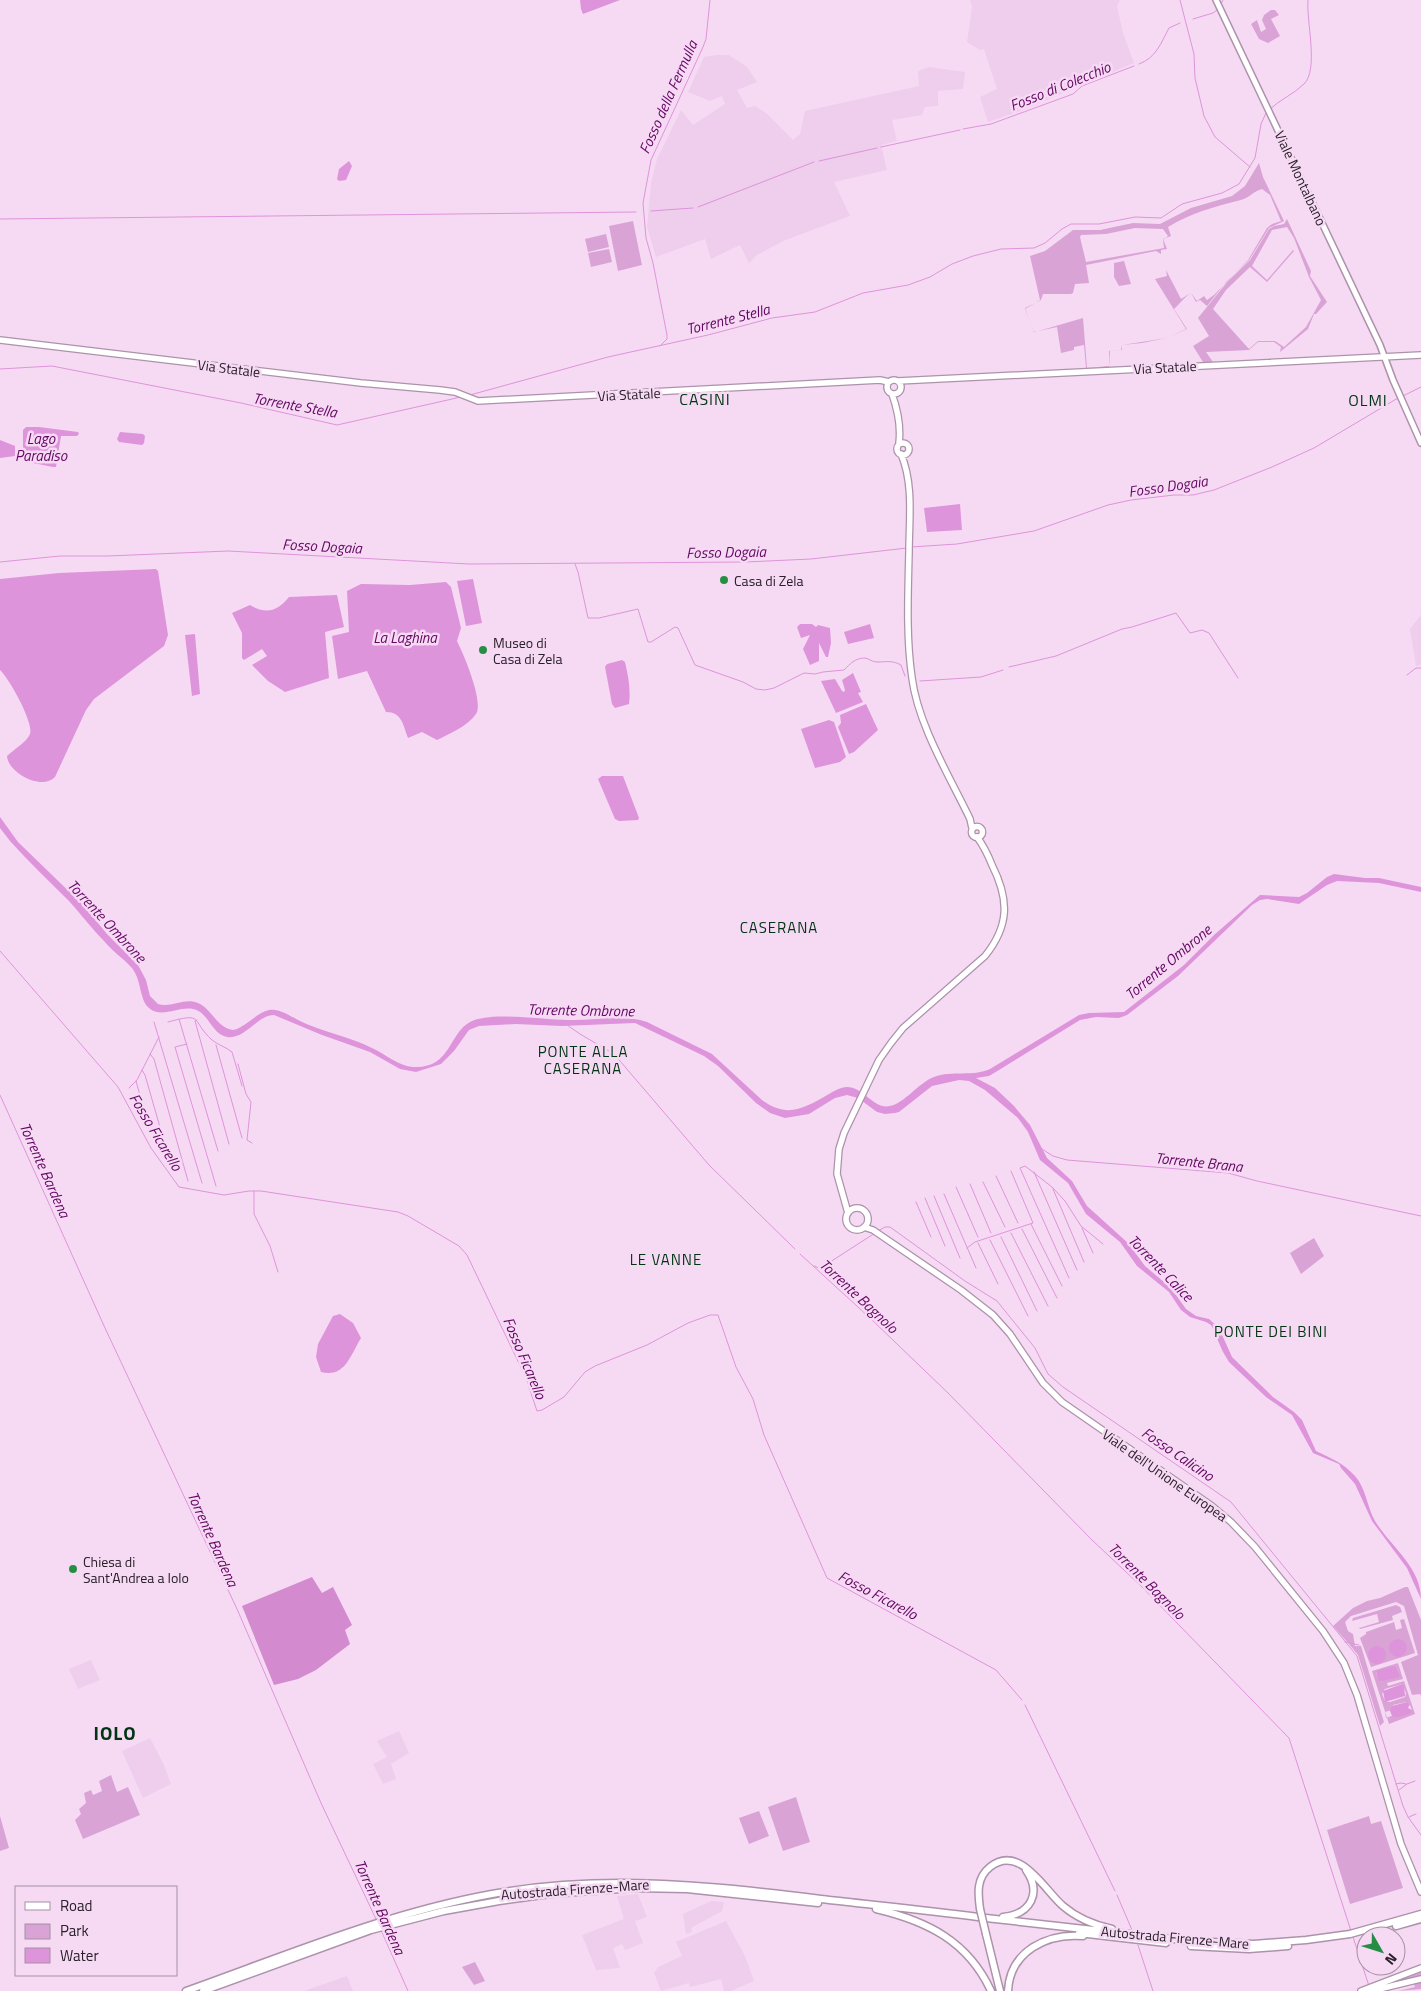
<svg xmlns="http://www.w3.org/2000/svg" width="1421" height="1991" font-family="'Titillium Web',sans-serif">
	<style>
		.built { fill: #efcdec }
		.green { fill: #daa3d6; fill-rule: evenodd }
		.forest { fill: #d38acf }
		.water { fill: #de94da }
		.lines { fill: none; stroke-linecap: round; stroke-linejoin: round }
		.stream { stroke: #de94da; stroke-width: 1 }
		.secondary-casing { stroke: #ac92aa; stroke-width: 8 }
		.primary-casing { stroke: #ac92aa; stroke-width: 8 }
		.motorway-casing { stroke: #ac92aa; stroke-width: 9 }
		.secondary { stroke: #fff; stroke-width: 5 }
		.primary { stroke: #fff; stroke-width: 5.5 }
		.motorway { stroke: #fff; stroke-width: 6 }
		.motorway-bridge-casing { stroke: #ac92aa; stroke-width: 9; stroke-linecap: butt }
		.motorway-bridge { stroke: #fff; stroke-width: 6 }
		.poi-dot { fill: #268e44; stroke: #f6daf4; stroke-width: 2 }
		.labels { text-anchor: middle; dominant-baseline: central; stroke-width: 5; stroke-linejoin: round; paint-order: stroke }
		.street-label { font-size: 14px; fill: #2a202a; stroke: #f6daf4 }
		.poi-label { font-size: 14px; fill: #2a202a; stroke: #f6daf4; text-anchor: start }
		.water-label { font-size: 15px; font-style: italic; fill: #630562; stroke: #f6daf4 }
		.neighbourhood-label { font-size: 15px; letter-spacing: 1px; fill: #013512; stroke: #f6daf4 }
		.quarter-label { font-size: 16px; letter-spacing: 1px; fill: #013512; stroke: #f6daf4 }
		.district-label { font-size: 19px; font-weight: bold; letter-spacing: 1px; fill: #013512; stroke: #f6daf4 }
	</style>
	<rect width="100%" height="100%" fill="#f6daf4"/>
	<!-- built -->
	<path class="built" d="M970,0H1120L1117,6L1123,33L1134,63L1026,109L988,122L980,97L997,89L984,49L980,50L967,42L972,7Z
		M717,55H729L747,67L757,82L737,90L747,108L755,106L766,113L793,140L800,134L805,111L919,86L918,71L929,67L965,72L963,89L938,91V106L925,107L922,115L892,120L897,141L881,145L887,170L834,182L850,216L783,241L757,255L749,263L740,245L711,259L705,239L656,257L647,227L651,183L657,159L681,110L693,125L725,104L722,96L710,101L688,92L704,57Z
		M1421,615V665L1416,666L1410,629Z
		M91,1660L100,1680L78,1689L69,1669Z
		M399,1731L409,1753L391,1764L396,1779L383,1784L373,1764L387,1757L377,1741Z
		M150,1738L164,1765L171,1784L143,1798L122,1751Z
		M638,1894L647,1917L635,1921L643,1943L625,1950L622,1944L613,1948L620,1968L596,1970L582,1935L624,1919L617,1896Z
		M711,1901L724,1902L722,1911L691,1928L692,1932L686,1934L683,1914Z
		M726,1921L745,1956L754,1981L731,1991H724L721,1979L690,1987L689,1983L661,1991L654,1973L658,1967L682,1956L676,1942Z
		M347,1976L353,1991H304Z"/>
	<!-- green -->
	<path class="green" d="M1271,10H1275L1279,15L1271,19L1280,36L1268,43L1259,39L1251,24L1257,20L1261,32L1266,29L1262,20L1264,15Z
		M1259,163L1263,177L1284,221L1269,228L1249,260L1226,282L1207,306L1200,300L1196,302L1191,293C1183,298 1180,304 1174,309L1187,329L1167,338L1142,343L1122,345V350L1110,351L1109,367L1086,368L1084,345L1074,347V350L1061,353L1057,327L1034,332L1025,309L1040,300L1030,256L1045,251L1073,230H1100L1133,223L1160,224L1191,208L1232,196L1245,186ZM1262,189L1270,195L1281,221L1272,224L1267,228L1248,260L1214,295L1207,300L1204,296L1197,301L1191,293L1181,299L1166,270L1167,276L1155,279L1186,329L1167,338L1122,345L1121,350L1109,351V366L1087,368L1083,318L1035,332L1033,330L1025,308L1041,300L1043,294H1071L1073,293L1075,284L1089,283L1086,265L1156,251L1161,254V250L1167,249L1163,239L1171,236L1168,227C1193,212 1214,207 1241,200C1249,198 1254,191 1262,189ZM1135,228L1163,229L1168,236L1163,240L1164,248L1086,262L1080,237L1081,235L1106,234Z
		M1287,219L1311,271L1310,276L1327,302L1316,314H1314L1308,329L1280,352L1281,347L1274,342H1258L1249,350L1206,352L1213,362H1203L1193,346L1209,336L1198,318L1228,281L1250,260L1269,229L1274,226L1284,224ZM1287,227L1294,238L1309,277L1321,300L1306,327L1284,347L1275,341H1258L1249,349L1213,309L1226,290L1250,267L1267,282L1294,251L1272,230ZM1272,230L1293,250L1267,280L1252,266Z
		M633,221L642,265L618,271L609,226Z
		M606,234L609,247L588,252L585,239Z
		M609,249L612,262L591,267L588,253Z
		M1124,261L1131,284L1119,286L1114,277V263Z
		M1314,1238L1324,1256L1301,1274L1290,1253Z
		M1405,1587H1408L1421,1620V1696L1420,1694L1412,1695L1401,1662L1418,1655L1404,1606L1396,1602L1351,1616L1345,1622L1348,1631L1353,1634L1355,1646H1361L1384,1722L1380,1726L1358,1655L1348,1643L1351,1644L1347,1642L1333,1626L1353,1608L1367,1601L1380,1598Z
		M1396,1605L1400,1607L1402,1612L1392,1616L1393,1620L1360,1629L1359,1628L1379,1622L1377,1614L1352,1621L1353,1618Z
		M1404,1619L1415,1653L1371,1667L1360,1638L1366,1634V1632L1394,1622L1396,1630L1402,1628L1400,1620Z
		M1398,1663L1403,1679L1387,1683L1388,1686L1404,1681L1415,1714L1389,1724L1372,1671ZM1395,1665L1400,1674L1380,1682L1376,1672ZM1402,1684L1406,1693L1405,1697L1390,1702L1385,1701L1382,1694L1385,1689ZM1406,1702L1409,1703L1412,1710L1397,1718L1394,1715L1386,1718L1385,1712L1392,1710L1393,1705Z
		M111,1775L117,1792L128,1787L140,1815L83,1839L75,1820L81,1814L79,1809L86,1803L84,1793L91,1790L93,1795L102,1791L99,1781Z
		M796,1797L810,1842L783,1851L768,1807Z
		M759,1811L769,1836L749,1844L739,1818Z
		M0,1816L9,1848L0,1851Z
		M1369,1816L1371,1824L1381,1821L1403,1888L1350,1904L1327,1830Z
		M475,1962L485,1981L474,1985L462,1967Z
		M1421,1970V1989L1398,1991L1415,1987L1412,1979L1381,1986Z"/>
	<!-- forest -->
	<path class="forest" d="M312,1577L322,1593L333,1587L352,1625L345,1630L350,1644L316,1670L298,1679L274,1685L242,1606Z"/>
	<!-- water -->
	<path class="water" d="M580,0H620L583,14L581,9Z
		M349,161L352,166L346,180L339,181L337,179L339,169Z
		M26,427H39L78,432L79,434L77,436H61L56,467H53L23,461V430Z
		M120,432L143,434L145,436L144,443L142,445L119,442L117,439Z
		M0,440L15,446V456L0,458Z
		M960,504L962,530L927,532L924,508Z
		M156,569L158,571L168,635L164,646L94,699L86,710L55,777C42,791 8,773 7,756C14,749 26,743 30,734C34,723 9,678 0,670V579L59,573Z
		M473,579L482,623L466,626L457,581Z
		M446,582L451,587L461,628L457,641C464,655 484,702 476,714C468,726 449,734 437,740L422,732L408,738C403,725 402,712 386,712L367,671L338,679L332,636L349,632L347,591L361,584L410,585Z
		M337,595L344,627L325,632L329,678L285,692L268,681L252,665L267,656L262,649L244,660L242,658V633L232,613L250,605C266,615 278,611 289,597Z
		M800,624H812L816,627L818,625L830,628L831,643L828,657H826L819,643V661L810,665L803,649L810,635L801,638L797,627Z
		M870,624L874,638L848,644L844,632Z
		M195,634L200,694L192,696L185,635Z
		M622,660L625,662C628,675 631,690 629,704L615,708L612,704L605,667L607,664Z
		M853,673L861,692L858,693L863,702L836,713L821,681L835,679L842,691L844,692L845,690L842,680Z
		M866,704L878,730L854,752L849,754L838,727L841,723L840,715Z
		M829,720L834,722L846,757L840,762L815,768L801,729Z
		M602,776H623L639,818L638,820L619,821L615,819L598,779Z
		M0,817L18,842L84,906L107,934L138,965L146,980L150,996L158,1004C172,1008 185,997 198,1003C212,1009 217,1028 233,1030C246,1027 256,1013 269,1010C279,1008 290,1016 298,1020C322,1032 348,1036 372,1048C385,1054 399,1066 413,1067C451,1069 448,1034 470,1022C491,1011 542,1020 568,1020C593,1021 623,1014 647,1022L712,1054L762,1100C788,1119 804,1108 829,1094C834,1091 839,1088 846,1087C863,1086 874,1110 890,1106C905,1103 918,1083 934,1077C952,1070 973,1077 990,1069L1079,1015L1089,1013L1124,1012L1184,965L1214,935L1260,895L1299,897L1307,893L1327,877L1334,874L1365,878H1379L1421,887V892L1379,883L1337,881L1327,885L1299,904L1267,899L1260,900L1252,905L1178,976L1127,1015L1119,1018L1096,1017L1080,1020L999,1070L989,1076L976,1078L995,1088L1014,1106L1030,1125L1047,1158L1072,1181L1087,1206L1128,1243L1145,1266L1171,1288L1186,1309L1196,1316L1209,1319L1219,1328L1232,1357L1273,1397L1294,1412L1302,1420L1316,1451C1332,1459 1342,1462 1355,1476C1366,1488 1367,1507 1375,1521C1391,1547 1421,1567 1421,1599L1407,1568L1372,1521L1355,1484L1341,1468L1339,1464L1313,1453L1292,1415L1266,1397L1229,1362L1223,1352L1211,1325L1206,1322L1190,1317L1181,1310L1169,1292L1137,1266L1120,1242L1086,1214L1068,1183L1040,1160L1028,1132L1018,1118L985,1090L969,1081L959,1080L932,1086L899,1112L895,1113L885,1114L877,1112L858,1098L847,1095L835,1098L809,1114L785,1118L770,1113L756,1103L718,1066L704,1056L635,1023L562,1026L515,1024L479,1026L469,1030L454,1051L441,1064L416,1072L400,1069L370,1052L322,1035L274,1015C257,1015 245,1040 227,1037C211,1034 209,1012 193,1009C179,1006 161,1019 149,1008C139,1000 142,979 131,967C123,958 112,951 104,941C91,928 81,914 69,901C49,881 29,862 10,841L0,828Z
		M340,1314L353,1323L361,1338C350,1356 345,1378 321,1372L316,1357L318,1344L333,1316Z
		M1389 1648a9 9 0 1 1 18 0a9 9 0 1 1-18 0Z
		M1368 1655a9 9 0 1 1 18 0a9 9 0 1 1-18 0Z
		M1395,1665L1400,1674L1399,1677L1379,1682L1376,1671Z
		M1402,1684L1404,1686L1405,1696L1385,1702L1383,1691Z
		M1407,1702L1410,1704L1408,1708L1412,1710L1411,1713L1397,1718L1392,1716L1390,1711L1392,1706Z"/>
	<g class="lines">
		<!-- stream -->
		<path class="stream" d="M1180,0L1194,54L1195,78L1204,116L1215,137L1250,167
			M1221,4L1223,0
			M1193,19L1213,13L1217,10
			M1139,64C1156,58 1161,43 1169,28L1180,23
			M1269,110C1279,100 1294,94 1304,84C1319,69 1306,21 1308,0
			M963,129L991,124L1073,94L1082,86L1134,66
			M881,147L960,130
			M819,161L877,148
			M698,207L814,162
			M651,211L693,208
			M0,219L636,212
			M660,346L667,339V335L653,263L646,238L643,203L651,160L703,47L706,39L710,0
			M0,369L52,366L241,403L337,425L461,397
			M470,395L608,357L708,335L772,318L815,312L863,293L908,285L930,277L952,264L973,256L1001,249L1034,248L1045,243L1062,229L1071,224H1099L1135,217L1161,218L1182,204L1222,193L1239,184L1255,158L1261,124L1266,113
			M1401,397L1421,387
			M911,547L957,544L1034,531L1108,505L1131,500L1174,495H1193L1214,490L1272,467L1314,448L1398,398
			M0,562L60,556H108L228,551L469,564L746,562L811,559L907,548
			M575,564L578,572L588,618H599L638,609L648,642H651L675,627L678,628L695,665L743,682L756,689L765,690L774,688L804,673L815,674L823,672L844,670C850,664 855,658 865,658C870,659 872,662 877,662C886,662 892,660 901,665L905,676
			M1009,667L1056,656L1122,629L1132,627L1176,613L1190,633L1202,630L1209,633L1238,678
			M1407,675L1416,668H1421
			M920,681L981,677L1003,670
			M0,951L118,1087L151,1148L179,1187L224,1195L249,1191H261L398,1212L408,1216L459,1246L467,1255L526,1378L537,1411L542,1410L564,1397L585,1372L595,1366L647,1345L688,1323L710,1315H718L736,1367L753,1399L764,1435L827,1578L996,1670L1022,1700
			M179,1019L218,1151
			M197,1020L195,1021L229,1144
			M154,1022L202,1183
			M168,1022C205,1012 190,1020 212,1040C218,1045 226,1047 232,1052L242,1086
			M567,1025L580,1034L614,1054L709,1165L795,1249
			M187,1044L175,1047L216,1186
			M216,1045L242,1138
			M150,1054L154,1059L188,1181
			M238,1064L246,1094L251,1102L247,1140L252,1143
			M142,1070L145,1075L170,1162
			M136,1081L149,1128
			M129,1088L137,1080L159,1037
			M0,1095L105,1328L237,1609L321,1803L376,1919
			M1042,1149L1053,1156L1067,1160L1228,1173L1257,1181L1421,1216
			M1034,1172L1077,1270
			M996,1176L1018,1223
			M983,1182L1005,1227
			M970,1184L991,1233
			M956,1187L978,1237
			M1053,1189L1084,1262
			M254,1191V1214L270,1246L278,1272
			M944,1194L976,1268
			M934,1196L960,1258
			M925,1198L945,1246
			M916,1202L931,1237
			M1031,1224L1062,1286
			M1082,1228L1093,1253
			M1022,1229L1057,1298
			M878,1231L885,1227H890L965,1281L997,1301L1035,1348L1048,1374L1063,1387L1231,1502L1357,1656L1403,1806L1408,1817L1421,1835
			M1011,1233L1048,1306
			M1001,1237L1037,1311
			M990,1240L1028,1316
			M978,1243L998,1284
			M967,1248L975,1242L1033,1223L1011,1171
			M800,1254L870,1318L948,1393L1092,1540L1141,1586L1289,1738L1351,1931
			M814,1266L819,1268L827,1264L875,1233
			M1069,1278L1020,1168L1025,1166L1052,1187L1065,1201L1081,1226L1103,1244
			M1345,1642L1359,1645
			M1025,1705L1115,1891
			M1396,1784L1401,1783L1406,1784
			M1399,1790L1407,1784L1415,1781
			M1409,1817L1416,1814
			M1117,1895L1132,1930
			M381,1930L408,1991
			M1353,1937L1369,1986
			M1138,1945L1153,1991"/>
		<defs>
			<path id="secondary" d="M1216,0L1380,345L1393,380L1421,443"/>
			<path id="primary" d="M0,340L361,383L440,390L455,392L478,401L880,380L889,382
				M887 387a7 7 0 1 1 14 0a7 7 0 1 1-14 0Z
				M898,381L1421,355
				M892,394C897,408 901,427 899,443
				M897 449a6 6 0 1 1 12 0a6 6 0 1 1-12 0Z
				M901,454C914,484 909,521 909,552C908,594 906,637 912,678C918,725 950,777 970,819L972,828
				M971.5 832a5.5 5.5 0 1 1 11 0a5.5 5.5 0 1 1-11 0Z
				M846 1219a11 11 0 1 1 22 0a11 11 0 1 1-22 0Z
				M848,1213L837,1174L839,1149L844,1133L879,1060L891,1043L903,1028L985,956C1010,925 1009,899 992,865C988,855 983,845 977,837
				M864,1227L873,1230L961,1290L993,1315L1010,1334L1043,1383L1062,1402L1212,1506L1231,1522L1255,1547L1323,1631L1344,1663L1357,1695L1401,1844L1421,1892
				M1361,1991L1421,1968
				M1371,1991L1421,1979"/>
			<path id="motorway" d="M876,1909C927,1921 968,1941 991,1991
				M980,1909C978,1894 976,1878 990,1867C1020,1843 1045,1891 1063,1906C1077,1918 1094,1925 1112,1929
				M1003,1917C1031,1914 1042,1893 1026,1870
				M986,1918L1191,1941L1254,1944L1306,1940L1350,1934L1421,1914
				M1396,1926L1421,1919
				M1079,1933L1166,1943
				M986,1934L1000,1991
				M1191,1946L1249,1949L1288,1946
				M186,1991C287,1955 387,1913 492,1894C601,1874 712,1885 821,1899C873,1905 926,1910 978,1917
				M203,1991L371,1930L444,1911L499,1901L550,1894L634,1888L687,1889L818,1903
				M1008,1991C1010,1951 1047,1933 1083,1936"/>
		</defs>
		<!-- secondary casing -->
		<use href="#secondary" class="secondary-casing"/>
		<!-- primary casing -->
		<use href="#primary" class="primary-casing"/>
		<!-- motorway casing -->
		<use href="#motorway" class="motorway-casing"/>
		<!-- secondary -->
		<use href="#secondary" class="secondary"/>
		<!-- primary -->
		<use href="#primary" class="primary"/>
		<!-- motorway -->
		<use href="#motorway" class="motorway"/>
		<defs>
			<path id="motorway-bridge" d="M980,1909L986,1934"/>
		</defs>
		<!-- motorway-bridge casing -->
		<use href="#motorway-bridge" class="motorway-bridge-casing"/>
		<!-- motorway-bridge -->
		<use href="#motorway-bridge" class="motorway-bridge"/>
	</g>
	<!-- markers -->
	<g class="poi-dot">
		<circle cx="724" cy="580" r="5"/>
		<circle cx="483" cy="650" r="5"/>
		<circle cx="73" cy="1569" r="5"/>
	</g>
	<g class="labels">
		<!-- street labels -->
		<g class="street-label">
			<text transform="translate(1301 178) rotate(65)">Viale Montalbano</text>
			<text transform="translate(1165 367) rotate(-3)">Via Statale</text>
			<text transform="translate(229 368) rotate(7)">Via Statale</text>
			<text transform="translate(629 394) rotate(-3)">Via Statale</text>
			<text transform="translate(1165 1475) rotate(35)">Viale dell'Unione Europea</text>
			<text transform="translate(575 1889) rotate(-4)">Autostrada Firenze-Mare</text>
			<text transform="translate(1175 1937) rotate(5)">Autostrada Firenze-Mare</text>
		</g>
		<!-- poi labels -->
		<g class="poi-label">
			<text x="734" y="580">Casa di Zela</text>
			<text x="493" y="642">Museo di<tspan x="493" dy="16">Casa di Zela</tspan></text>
			<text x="83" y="1561">Chiesa di<tspan x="83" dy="16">Sant'Andrea a Iolo</tspan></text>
		</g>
		<!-- water labels -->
		<g class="water-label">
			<text transform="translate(1060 86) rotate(-22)">Fosso di Colecchio</text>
			<text transform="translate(668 97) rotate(-66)">Fosso della Fermulla</text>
			<text transform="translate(728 319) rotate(-14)">Torrente Stella</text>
			<text transform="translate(295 405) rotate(10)">Torrente Stella</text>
			<text x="41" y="438">Lago<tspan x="41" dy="17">Paradiso</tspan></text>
			<text transform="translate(1168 486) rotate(-8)">Fosso Dogaia</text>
			<text transform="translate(322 546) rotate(3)">Fosso Dogaia</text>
			<text transform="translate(726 552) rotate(-1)">Fosso Dogaia</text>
			<text x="405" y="637">La Laghina</text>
			<text transform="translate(107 921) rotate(47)">Torrente Ombrone</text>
			<text transform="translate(1168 962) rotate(-40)">Torrente Ombrone</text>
			<text transform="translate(581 1010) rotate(1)">Torrente Ombrone</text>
			<text transform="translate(156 1132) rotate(59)">Fosso Ficarello</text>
			<text transform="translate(1199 1162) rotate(6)">Torrente Brana</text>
			<text transform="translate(45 1170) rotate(66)">Torrente Bardena</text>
			<text transform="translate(1161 1268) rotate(46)">Torrente Calice</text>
			<text transform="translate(859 1296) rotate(43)">Torrente Bagnolo</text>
			<text transform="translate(525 1358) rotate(67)">Fosso Ficarello</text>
			<text transform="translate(1178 1454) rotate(34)">Fosso Calicino</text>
			<text transform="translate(213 1539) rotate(66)">Torrente Bardena</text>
			<text transform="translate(1147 1581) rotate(45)">Torrente Bagnolo</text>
			<text transform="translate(878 1595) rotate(28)">Fosso Ficarello</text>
			<text transform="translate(380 1907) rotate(66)">Torrente Bardena</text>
		</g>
		<!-- neighbourhood labels -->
		<g class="neighbourhood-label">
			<text x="779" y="927">CASERANA</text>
			<text x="583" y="1051">PONTE ALLA<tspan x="583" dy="17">CASERANA</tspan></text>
			<text x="666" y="1259">LE VANNE</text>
			<text x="1271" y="1331">PONTE DEI BINI</text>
		</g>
		<!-- quarter labels -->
		<g class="quarter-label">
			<text x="705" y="399">CASINI</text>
			<text x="1368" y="400">OLMI</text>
		</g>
		<!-- district labels -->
		<g class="district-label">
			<text x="115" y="1732">IOLO</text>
		</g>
	</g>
	<!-- legend -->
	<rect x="15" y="1886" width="162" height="90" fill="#f6daf4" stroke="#a490a3"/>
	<rect x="25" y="1902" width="25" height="8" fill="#ffffff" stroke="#a490a3"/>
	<text x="60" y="1911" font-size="15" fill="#2a202a">Road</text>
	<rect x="25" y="1924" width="25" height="15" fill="#daa3d6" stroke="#a490a3"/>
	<text x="60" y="1936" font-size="15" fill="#2a202a">Park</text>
	<rect x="25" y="1948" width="25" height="15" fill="#de94da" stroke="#a490a3"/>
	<text x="60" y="1961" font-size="15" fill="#2a202a">Water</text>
	<!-- north arrow -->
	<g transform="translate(1381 1951) rotate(129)"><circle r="24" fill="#f6daf4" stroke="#a490a3"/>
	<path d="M0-4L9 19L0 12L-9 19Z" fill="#268e44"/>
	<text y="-8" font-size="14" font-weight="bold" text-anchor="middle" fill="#2a202a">N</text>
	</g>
</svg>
